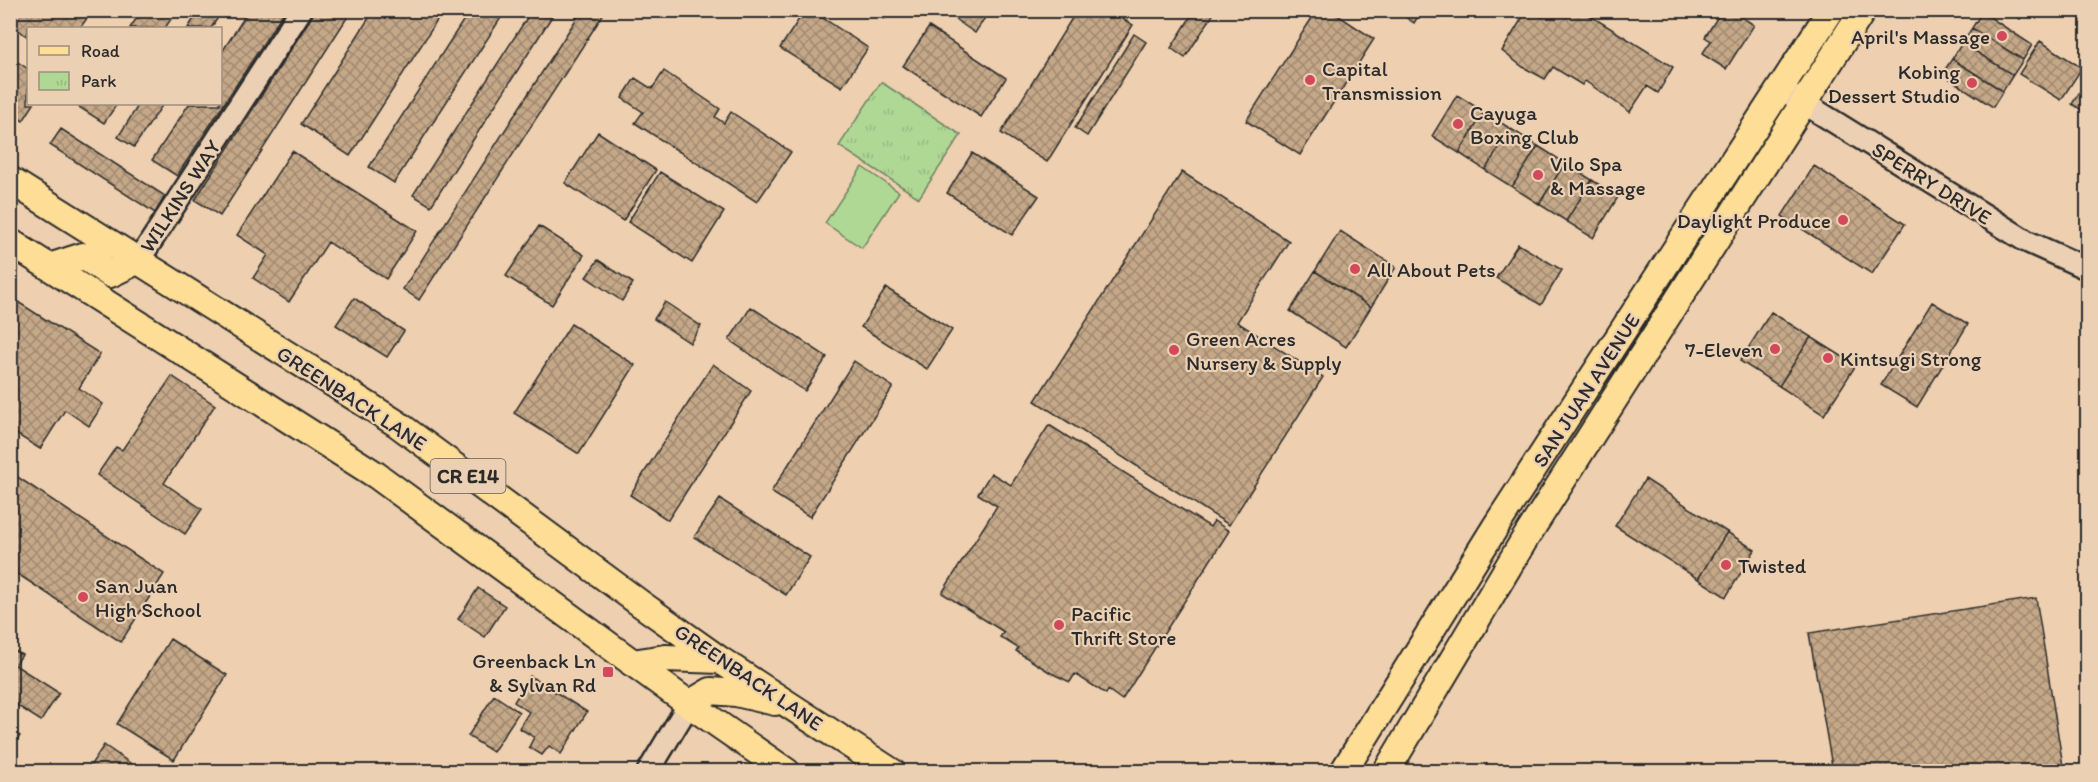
<svg xmlns="http://www.w3.org/2000/svg" width="2098" height="782" font-family="Itim,sans-serif">
	<style>
		.park { fill: url(#park-tufts); stroke: #6e8260; stroke-width: 1.5 }
		.garden { fill: #b0d895; stroke: #6e8260; stroke-width: 1.5 }
		.building { fill: url(#building-cross-hatch); stroke: #2b2b2b; stroke-width: 1.5 }
		.lines { fill: none; stroke-linecap: round; stroke-linejoin: round }
		.minor-casing { stroke: #2b2b2b; stroke-width: 26 }
		.major-casing { stroke: #2b2b2b; stroke-width: 30 }
		.minor { stroke: #ecd0b3; stroke-width: 21 }
		.major { stroke: #fedd96; stroke-width: 26 }
		.poi-dot { fill: #d1495b; stroke: #ecd0b3; stroke-width: 2 }
		.labels { text-anchor: middle; dominant-baseline: central; stroke-width: 4.5; stroke-linejoin: round; paint-order: stroke }
		.shield { fill: #ecd0b3; stroke: #655c54; stroke-width: 1.5 }
		.shield-label { font-size: 20px; font-weight: bold; fill: #2b2b2b }
		.poi-label { font-size: 21px; fill: #2b2b2b; stroke: #ecd0b3; text-anchor: start }
		.street-label { font-size: 21px; fill: #2b2b2b; stroke: #ecd0b3 }
	</style>
	<defs>
		<pattern id="park-tufts" width="24" height="20" patternUnits="userSpaceOnUse" patternTransform="scale(1.5)"><rect width="24" height="20" fill="#b0d895"/><path d="M3 7l-1-3M5 7V3M7 7l1-3M15 17l-1-3M17 17v-4M19 17l1-3" fill="none" stroke="#98ba81"/></pattern>
		<pattern id="building-cross-hatch" width="8" height="8" patternUnits="userSpaceOnUse" patternTransform="scale(1.5)"><rect width="8" height="8" fill="#c5a888"/><path d="M0 0l8 8M0 8l8-8" fill="none" stroke="#a0896f"/></pattern>
	</defs>
	<rect width="100%" height="100%" fill="#eed0b0"/>
	<filter id="ink" filterUnits="userSpaceOnUse"><feTurbulence type="fractalNoise" baseFrequency=".0167" numOctaves="2"/><feDisplacementMap in="SourceGraphic" scale="12" xChannelSelector="R" yChannelSelector="G"/><feConvolveMatrix kernelMatrix="1 2 1 2 8 2 1 2 1" color-interpolation-filters="sRGB"/></filter>
	<g filter="url(#ink)">
		<!-- park -->
		<path class="park" d="M881,82L961,135L919,198L839,146Z"/>
		<!-- garden -->
		<path class="garden" d="M862,167L899,192L862,248L825,223Z"/>
		<!-- building -->
		<path class="building" d="M10,10H93L80,28H28V37L10,24Z
			M142,10H177L165,28H130Z
			M199,10H223L211,28H188Z
			M249,10H285L177,176L152,160L189,104H220V55Z
			M316,10H352L220,216L195,200Z
			M374,10H444L350,156L301,124Z
			M470,10H506L394,183L369,167Z
			M532,10H556L431,206L413,195Z
			M582,10H606L419,300L403,289Z
			M805,10H811L868,48L842,87L780,48Z
			M871,10H889L884,19Z
			M942,10H990L975,33Z
			M1077,10H1109L1133,25L1047,162L1001,133Z
			M1195,10H1216L1185,58L1171,48Z
			M1317,10H1330L1374,39L1300,155L1246,121Z
			M1395,10H1422L1414,23Z
			M1527,10H1581L1673,67L1658,93L1647,86L1630,112L1585,81L1582,85L1553,67L1545,79L1523,67L1502,51Z
			M1722,10H1731L1754,25L1726,69L1702,54L1711,41L1705,37Z
			M2007,10H2026L2020,19Z
			M1982,12L2032,45L2023,60L1972,28Z
			M929,27L1006,78L981,117L903,66Z
			M1972,28L2023,60L2013,75L1962,43Z
			M1134,34L1146,42L1087,136L1075,128Z
			M2040,41L2082,68L2061,100L2019,74Z
			M1962,43L2013,75L2003,91L1952,59Z
			M10,57L28,69V104H34L23,121L13,115L10,118Z
			M1952,59L2003,91L1993,107L1942,74Z
			M664,71L720,109L715,117L724,123L731,112L791,152L757,202L635,123L643,112L622,98L635,78L652,89Z
			M2088,79V114L2072,104Z
			M1457,95L1484,112L1459,153L1432,136Z
			M81,104H117L104,123L79,107Z
			M139,104H163L134,147L118,137Z
			M1484,112L1511,129L1485,170L1459,153Z
			M61,129L165,196L155,213L50,145Z
			M1511,129L1538,146L1512,187L1485,170Z
			M598,132L656,170L623,221L565,183Z
			M1538,146L1565,163L1539,204L1512,187Z
			M292,151L417,231L386,279L328,242L289,302L253,278L268,255L237,235Z
			M972,153L1039,196L1012,235L947,193Z
			M1565,163L1592,180L1566,221L1539,204Z
			M1814,166L1905,224L1872,274L1782,216Z
			M660,172L724,212L692,263L628,222Z
			M1182,172L1289,241L1237,322L1323,377L1229,525L1035,401Z
			M1592,180L1618,197L1593,238L1566,221Z
			M539,226L584,255L552,305L506,276Z
			M1340,231L1396,267L1371,307L1315,271Z
			M1518,244L1562,270L1541,305L1496,278Z
			M598,260L633,283L622,301L586,277Z
			M1315,271L1371,307L1346,347L1290,311Z
			M886,288L952,330L927,369L861,327Z
			M10,297L100,354L79,388L103,404L89,426L65,410L40,449L10,430Z
			M354,298L404,331L387,357L336,325Z
			M665,302L701,326L690,343L654,319Z
			M1932,302L1968,324L1917,407L1881,385Z
			M751,307L827,357L805,391L729,340Z
			M1771,312L1811,337L1779,386L1740,361Z
			M571,324L635,365L579,454L514,413Z
			M1811,337L1856,365L1824,415L1779,386Z
			M854,361L893,387L810,517L771,492Z
			M713,364L751,391L668,520L630,495Z
			M172,376L215,405L164,483L202,509L185,534L97,475L116,447L122,450Z
			M1049,425L1210,527L1214,521L1229,531L1122,700L1108,690L1106,694L1075,674L1070,682L1051,673L1016,651L1018,648L1000,637L1004,632L942,593L997,506L978,494L991,473L1011,485Z
			M10,472L164,574L121,642L10,569Z
			M1645,479L1727,532L1698,579L1615,526Z
			M720,499L810,557L786,595L694,537Z
			M1727,532L1755,550L1726,597L1698,579Z
			M478,588L505,606L485,637L458,619Z
			M2036,598L2064,772H1833L1809,633Z
			M170,639L227,675L174,760L117,724Z
			M10,648L22,655L15,665L59,693L41,721L10,701Z
			M530,676L587,712L561,754L549,746L542,755L529,747L534,737L519,728L529,712L514,702Z
			M494,695L519,712L493,752L468,736Z
			M10,730L20,736L10,750Z
			M104,745L143,772H86Z"/>
		<g class="lines">
			<defs>
				<path id="minor" d="M1791,95L2026,241L2088,269
					M139,260L301,10
					M648,772L689,704"/>
				<path id="major" d="M10,180L396,423L641,604L720,660L892,772
					M10,242L376,475L689,704L787,772
					M49,267L83,256L110,274L139,260
					M632,663L665,658L720,660
					M689,704L711,691L736,693L775,702
					M1343,772L1496,526L1831,10
					M1386,772L1523,542L1863,10"/>
			</defs>
			<!-- minor casing -->
			<use href="#minor" class="minor-casing"/>
			<!-- major casing -->
			<use href="#major" class="major-casing"/>
			<!-- minor -->
			<use href="#minor" class="minor"/>
			<!-- major -->
			<use href="#major" class="major"/>
		</g>
	</g>
	<!-- markers -->
	<g class="poi-dot">
		<circle cx="2002" cy="36" r="6"/>
		<circle cx="1310" cy="80" r="6"/>
		<circle cx="1972" cy="83" r="6"/>
		<circle cx="1458" cy="124" r="6"/>
		<circle cx="1538" cy="175" r="6"/>
		<circle cx="1843" cy="220" r="6"/>
		<circle cx="1355" cy="269" r="6"/>
		<circle cx="1775" cy="349" r="6"/>
		<circle cx="1174" cy="350" r="6"/>
		<circle cx="1828" cy="358" r="6"/>
		<circle cx="1726" cy="565" r="6"/>
		<circle cx="83" cy="597" r="6"/>
		<circle cx="1059" cy="625" r="6"/>
		<rect x="602" y="666" width="12" height="12" rx="3"/>
	</g>
	<g class="labels">
		<!-- shield labels -->
		<rect class="shield" x="430.5" y="459" width="75" height="34" rx="4.5"/>
		<g class="shield-label">
			<text x="468" y="476">CR E14</text>
		</g>
		<!-- poi labels -->
		<g class="poi-label">
			<text x="1990" y="36" text-anchor="end">April's Massage</text>
			<text x="1322" y="68">Capital<tspan x="1322" dy="24">Transmission</tspan></text>
			<text x="1960" y="71" text-anchor="end">Kobing<tspan x="1960" dy="24">Dessert Studio</tspan></text>
			<text x="1470" y="112">Cayuga<tspan x="1470" dy="24">Boxing Club</tspan></text>
			<text x="1550" y="163">Vilo Spa<tspan x="1550" dy="24">&amp; Massage</tspan></text>
			<text x="1831" y="220" text-anchor="end">Daylight Produce</text>
			<text x="1367" y="269">All About Pets</text>
			<text x="1186" y="338">Green Acres<tspan x="1186" dy="24">Nursery &amp; Supply</tspan></text>
			<text x="1763" y="349" text-anchor="end">7-Eleven</text>
			<text x="1840" y="358">Kintsugi Strong</text>
			<text x="1738" y="565">Twisted</text>
			<text x="95" y="585">San Juan<tspan x="95" dy="24">High School</tspan></text>
			<text x="1071" y="613">Pacific<tspan x="1071" dy="24">Thrift Store</tspan></text>
			<text x="596" y="660" text-anchor="end">Greenback Ln<tspan x="596" dy="24">&amp; Sylvan Rd</tspan></text>
		</g>
		<!-- street labels -->
		<g class="street-label">
			<text transform="translate(1932 183) rotate(32)">SPERRY DRIVE</text>
			<text transform="translate(180 196) rotate(-57)">WILKINS WAY</text>
			<text transform="translate(1586 390) rotate(-57)">SAN JUAN AVENUE</text>
			<text transform="translate(352 398) rotate(33)">GREENBACK LANE</text>
			<text transform="translate(749 677) rotate(34)">GREENBACK LANE</text>
		</g>
	</g>
	<!-- margin -->
	<rect width="2098" height="782" fill="none" stroke="#ecd0b3" stroke-width="36"/>
	<rect x="18" y="18" width="2062" height="746" fill="none" stroke="#2b2b2b" stroke-width="2" filter="url(#ink)"/>
	<!-- legend -->
	<rect x="27" y="27" width="195" height="78" fill="#ecd0b3" stroke="#9f8e7d" stroke-width="1.5"/>
	<rect x="39" y="46" width="30" height="9" fill="#fedd96" stroke="#9f8e7d" stroke-width="1.5"/>
	<text x="81" y="57" font-size="18" fill="#2b2b2b">Road</text>
	<rect x="39" y="72" width="30" height="18" fill="url(#park-tufts)" stroke="#9f8e7d" stroke-width="1.5"/>
	<text x="81" y="87" font-size="18" fill="#2b2b2b">Park</text>
</svg>
